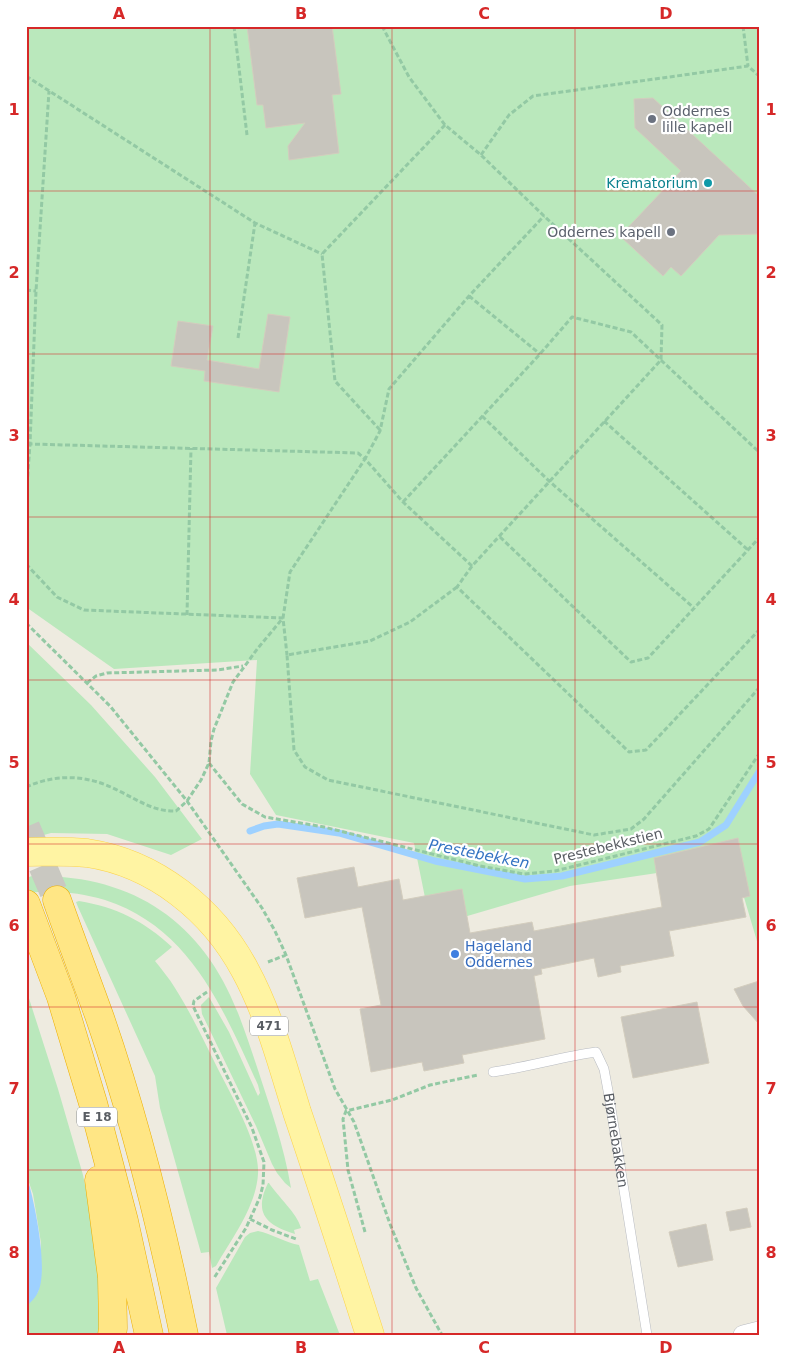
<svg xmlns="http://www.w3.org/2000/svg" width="785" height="1361" font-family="'DejaVu Sans',sans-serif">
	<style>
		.green { fill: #bae8bc }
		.water { fill: #9ed1ff }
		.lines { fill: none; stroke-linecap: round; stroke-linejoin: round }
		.stream { stroke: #9ed1ff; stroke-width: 7 }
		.building { fill: #c8c5bd; stroke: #d3cdbe }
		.highway-tunnel { stroke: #c9c8c1; stroke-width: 28; stroke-dasharray: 28 14; stroke-linecap: butt }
		.lane-casing { stroke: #b8bbc1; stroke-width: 10 }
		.street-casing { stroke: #b8bbc1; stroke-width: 20 }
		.primary-casing { stroke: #fdd349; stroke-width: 29 }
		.highway-casing { stroke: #edae00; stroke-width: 29 }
		.path { stroke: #93c9a4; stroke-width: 3; stroke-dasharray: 5 2.5; stroke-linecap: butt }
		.lane { stroke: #fff; stroke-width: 9 }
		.street { stroke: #fff; stroke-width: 19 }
		.primary { stroke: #fff4a3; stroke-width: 28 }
		.highway { stroke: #ffe685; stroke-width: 28 }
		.grid { fill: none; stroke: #d62828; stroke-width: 1; stroke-opacity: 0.55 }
		.worship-dot { fill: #6b7280; stroke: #fff; stroke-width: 2 }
		.culture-dot { fill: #0f9aa8; stroke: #fff; stroke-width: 2 }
		.shop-dot { fill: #3f7fe0; stroke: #fff; stroke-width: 2 }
		.labels { text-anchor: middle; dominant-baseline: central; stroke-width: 4.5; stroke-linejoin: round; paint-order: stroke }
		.shield { fill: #fff; stroke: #8b8e92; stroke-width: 1 }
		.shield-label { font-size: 12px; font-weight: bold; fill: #595d63 }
		.worship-label { font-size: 14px; fill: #5b616d; stroke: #fff; text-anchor: start }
		.culture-label { font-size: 14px; fill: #0d838f; stroke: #fff; text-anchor: end }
		.street-label { font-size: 14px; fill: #595d63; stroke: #fff }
		.shop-label { font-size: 14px; fill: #366cbe; stroke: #fff; text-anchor: start }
		.water-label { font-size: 15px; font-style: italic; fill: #3574c3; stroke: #fff }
		.neatline { fill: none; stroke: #d62828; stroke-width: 2 }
		.grid-label { font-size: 16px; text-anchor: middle; font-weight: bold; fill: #d62828 }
	</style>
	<rect width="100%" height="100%" fill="#eeebe0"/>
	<!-- green -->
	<path class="green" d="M26,26H759V948L743,894L704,866L570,886L440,924L436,952L414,843L276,815L250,774L257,660L114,669L26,607Z
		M26,642L91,705L155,777L202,839L171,855L107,834L51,833L26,840Z
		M32,876C131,874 202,920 238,1013C245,1031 251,1049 257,1067C270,1107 284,1146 291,1188L285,1183L277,1173L272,1164L256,1126L202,1014L201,1005L209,997L229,1032L258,1096L260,1093L258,1085C223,1009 191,928 105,900C79,892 53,890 26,893V878Z
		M79,901C116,907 144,921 172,947L155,961C162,970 169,978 175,988C191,1013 203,1039 216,1065C230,1093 260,1144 258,1174C256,1207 232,1238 216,1266L212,1268L209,1252L201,1253L160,1108L155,1076L78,907L76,902Z
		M26,989L58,1089L83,1175L99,1255L101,1292L99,1335H26V1307L38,1292L41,1278V1243L33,1194L26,1174Z
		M268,1183H269C278,1197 297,1213 301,1228L294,1230L295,1234C267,1225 253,1214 268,1183Z
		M258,1231C272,1234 284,1242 299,1245L310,1281L318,1279L340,1335H227L216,1288L245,1237L250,1233Z"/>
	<!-- water -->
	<path class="water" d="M26,1174C34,1198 49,1269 38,1292C36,1297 30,1303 26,1307Z"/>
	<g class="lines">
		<!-- stream -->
		<path class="stream" d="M250,831L264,826L278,824L339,833L435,861L525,879L562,876L700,842L726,825L759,772"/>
	</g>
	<!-- building -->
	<path class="building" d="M247,26H332L341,94L332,95L339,153L289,160L288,146L305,123L266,128L263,105H257Z
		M653,98L759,196V234L719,235L681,276L671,267L663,276L620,236L681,171L635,128L634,99Z
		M268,314L290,317L279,392L204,381L205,371L171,366L178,321L213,326L207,360L259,369Z
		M738,838L750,896L742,898L746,917L669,931L674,956L620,966L621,972L598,977L594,958L541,969L542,974L534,976L545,1039L462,1055L464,1063L424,1071L422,1062L371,1072L360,1009L381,1005L362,907L305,918L297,878L354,867L358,887L399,879L403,900L462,889L470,933L532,922L534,931L662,907L654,858Z
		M759,981V1024L743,1006L734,989Z
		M697,1002L709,1063L633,1078L621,1017Z
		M747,1208L751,1227L730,1231L726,1212Z
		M706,1224L713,1260L678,1267L669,1232Z"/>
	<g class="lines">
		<!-- highway-tunnel -->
		<path class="highway-tunnel" d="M26,827L57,900"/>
		<defs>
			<g id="lane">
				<path id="s1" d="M493,1072C528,1067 561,1057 596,1052L604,1069L609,1096L647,1335"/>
			</g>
			<path id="street" d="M743,1335L759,1331"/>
			<path id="primary" d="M26,852C47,852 66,851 87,853C155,863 213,910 245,970C269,1014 282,1064 297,1112C322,1186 346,1260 370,1335"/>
			<path id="highway" d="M57,900C71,940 86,979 100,1018C136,1122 162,1228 184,1335
				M26,904L61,997L93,1103L124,1221L149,1335
				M99,1180L112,1277L113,1328L112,1335"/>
		</defs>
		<!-- lane casing -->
		<use href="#lane" class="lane-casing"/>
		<!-- street casing -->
		<use href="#street" class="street-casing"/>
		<!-- primary casing -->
		<use href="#primary" class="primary-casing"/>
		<!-- highway casing -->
		<use href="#highway" class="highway-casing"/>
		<!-- path -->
		<path class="path" d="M234,26L247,135
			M382,26L409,77L445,125L481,155L544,216L662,325L661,360L472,566L457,587L629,752L646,750L759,630
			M743,26L748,66
			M26,76L255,223L322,254
			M481,155L509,115L533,96L748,66L759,76
			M26,290L36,291
			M469,296L540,354
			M238,338L255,223
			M482,416L549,481L694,608
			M604,421L748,550
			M380,430L335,381L322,254L445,125
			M26,499L30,444L36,291L49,91
			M403,502L540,354L572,317L631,332L759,452
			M500,537L631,662L648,658L759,538
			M26,564L57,597L84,610L283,618L287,655
			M472,566L403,502L365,459L380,431L389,389L469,296L544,216
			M457,587L410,622L370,641L287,655L294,750L305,767L328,780L594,835L631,829L644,819L759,688
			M187,615L191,448
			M26,623L110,706L187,801L262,908L275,931L286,955L335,1089L354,1122L390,1224L416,1288L442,1335
			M87,683L96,676L107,673L217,670L243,666
			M209,763L242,804L265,817L324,827L480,866L524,874L555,871L696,836L709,829L759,754
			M26,787C58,773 89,775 119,791C138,800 154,812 176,811L187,801L201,780L209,763L211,741L214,729L233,682L258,648L283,618L290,572L365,459L358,453L30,444
			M268,962L286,955
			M207,992L194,1001L193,1006L252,1128L264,1162L263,1185L260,1197L246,1228L214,1278
			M250,1219L272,1230L296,1239
			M365,1232L348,1170L343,1119L346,1111L392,1100L430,1085L478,1075"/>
		<!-- lane -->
		<use href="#lane" class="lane"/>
		<!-- street -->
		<use href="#street" class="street"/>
		<!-- primary -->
		<use href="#primary" class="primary"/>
		<!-- highway -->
		<use href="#highway" class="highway"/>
	</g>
	<!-- grid -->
	<path class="grid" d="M210,26V1335M392,26V1335M575,26V1335M26,191H759M26,354H759M26,517H759M26,680H759M26,844H759M26,1007H759M26,1170H759"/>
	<!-- markers -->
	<g class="worship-dot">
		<circle cx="652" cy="119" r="5"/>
		<circle cx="671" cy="232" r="5"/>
	</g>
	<circle class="culture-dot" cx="708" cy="183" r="5"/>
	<circle class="shop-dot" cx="455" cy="954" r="5"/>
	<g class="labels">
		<!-- shield labels -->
		<g class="shield">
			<rect x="250" y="1016.5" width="38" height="19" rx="4"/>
			<rect x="77" y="1107.5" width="40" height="19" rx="4"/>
		</g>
		<g class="shield-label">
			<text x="269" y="1026">471</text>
			<text x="97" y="1117">E 18</text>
		</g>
		<!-- worship labels -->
		<g class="worship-label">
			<text x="662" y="111">Oddernes<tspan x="662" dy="16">lille kapell</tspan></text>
			<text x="661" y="232" text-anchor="end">Oddernes kapell</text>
		</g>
		<!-- culture labels -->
		<g class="culture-label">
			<text x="698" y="183">Krematorium</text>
		</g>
		<!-- street labels -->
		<g class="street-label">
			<text transform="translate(608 846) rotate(-14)">Prestebekkstien</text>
			<text stroke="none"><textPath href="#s1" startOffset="196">Bjørnebakken</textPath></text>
		</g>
		<!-- shop labels -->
		<g class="shop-label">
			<text x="465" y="946">Hageland<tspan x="465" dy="16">Oddernes</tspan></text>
		</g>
		<!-- water labels -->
		<g class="water-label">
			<text transform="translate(479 854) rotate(11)">Prestebekken</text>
		</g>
	</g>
	<!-- border -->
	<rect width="785" height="1361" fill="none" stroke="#ffffff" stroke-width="55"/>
	<rect x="28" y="28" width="730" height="1306" class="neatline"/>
	<g class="grid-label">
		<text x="119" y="19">A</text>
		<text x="301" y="19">B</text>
		<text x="484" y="19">C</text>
		<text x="666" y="19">D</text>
		<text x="14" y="115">1</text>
		<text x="771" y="115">1</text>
		<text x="14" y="278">2</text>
		<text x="771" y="278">2</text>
		<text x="14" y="441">3</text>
		<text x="771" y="441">3</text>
		<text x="14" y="605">4</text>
		<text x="771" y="605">4</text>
		<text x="14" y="768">5</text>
		<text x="771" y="768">5</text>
		<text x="14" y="931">6</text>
		<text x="771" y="931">6</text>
		<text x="14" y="1094">7</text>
		<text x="771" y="1094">7</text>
		<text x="14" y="1258">8</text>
		<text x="771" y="1258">8</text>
		<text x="119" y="1353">A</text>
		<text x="301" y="1353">B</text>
		<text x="484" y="1353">C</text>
		<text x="666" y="1353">D</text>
	</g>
</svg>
